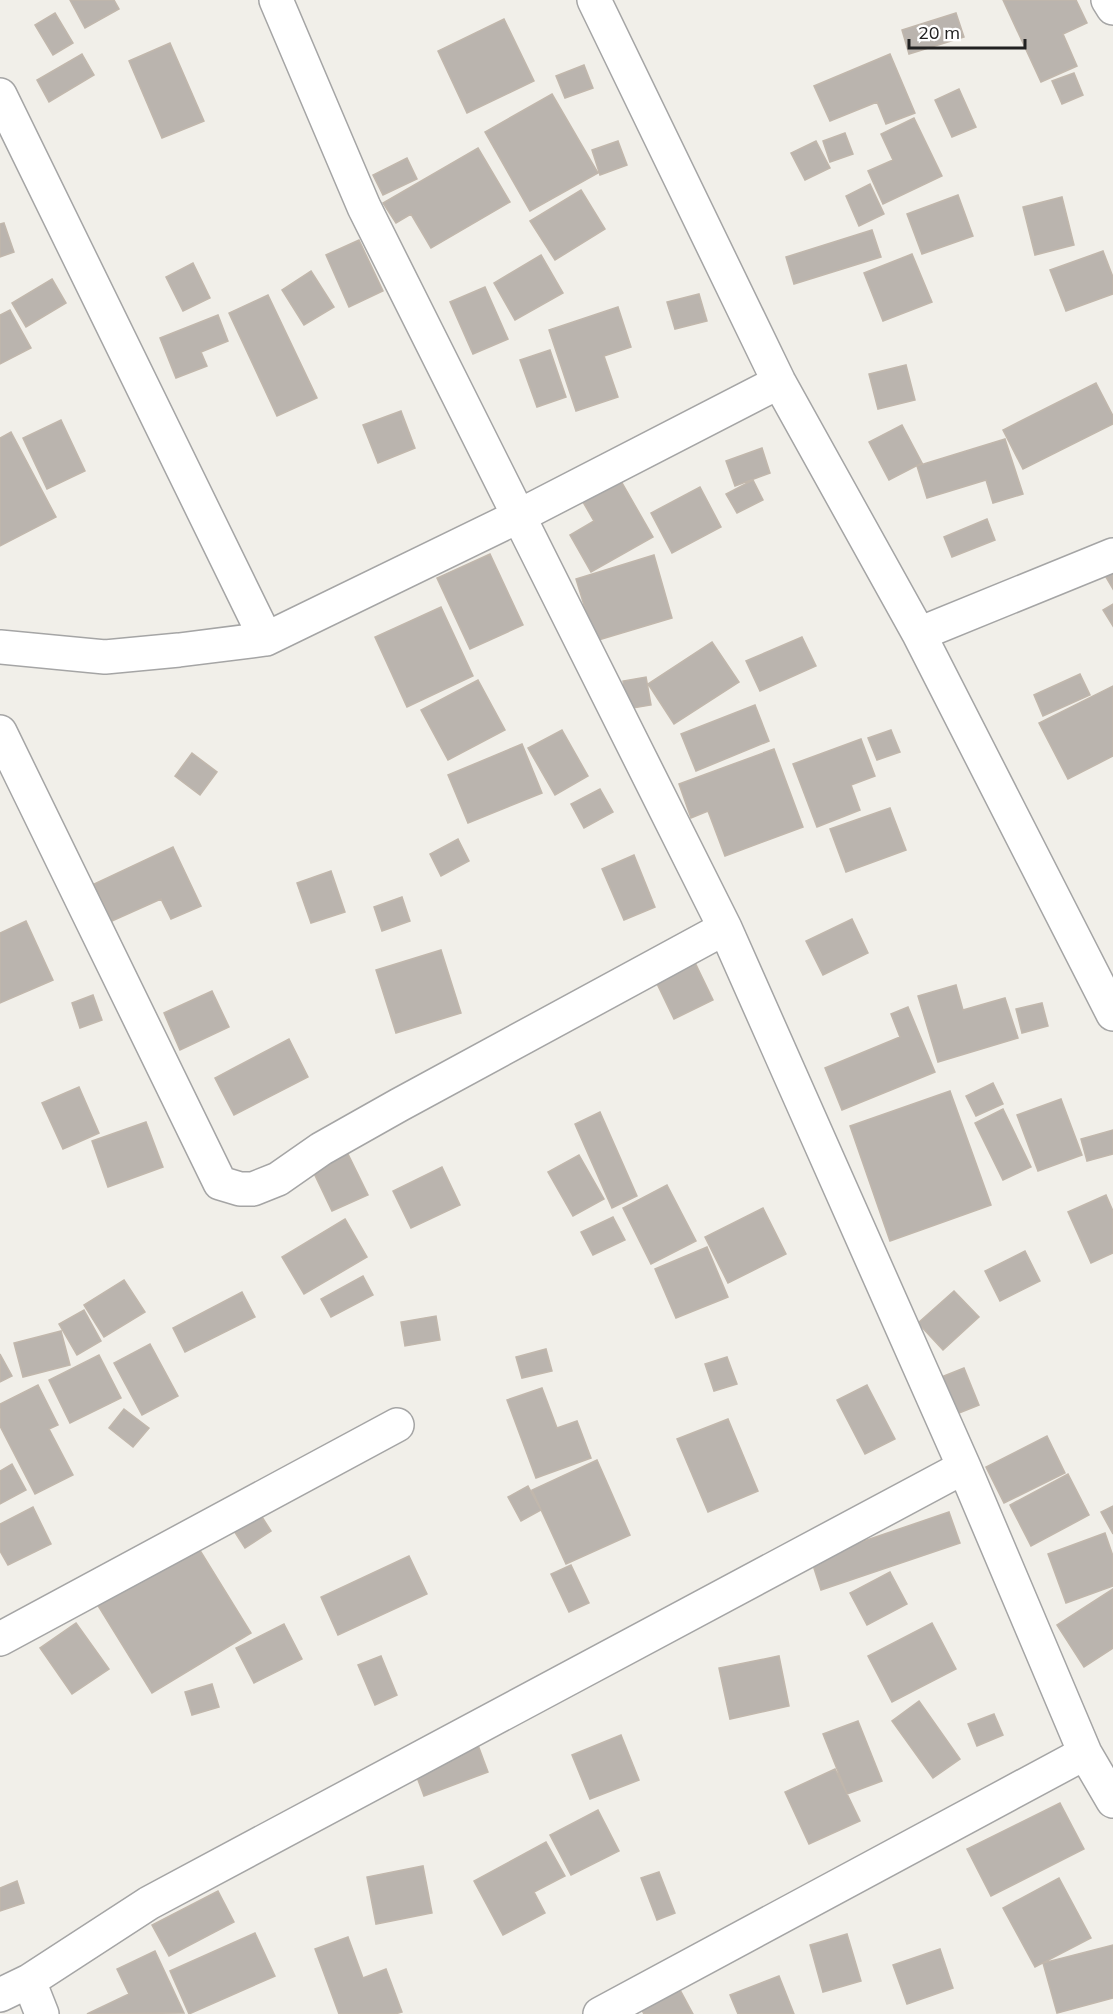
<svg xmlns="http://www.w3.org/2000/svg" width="1113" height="2014" font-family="Mulish,sans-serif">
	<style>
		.building { fill: #bab4ae; stroke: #c1b7ac; stroke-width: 1.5 }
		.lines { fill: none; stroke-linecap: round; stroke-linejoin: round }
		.street-casing { stroke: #a5a5a5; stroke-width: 36 }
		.street { stroke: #fff; stroke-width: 33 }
	</style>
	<rect width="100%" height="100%" fill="#f1efe9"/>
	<!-- building -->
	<path class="building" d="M70,0H114L119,9L85,28Z
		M1003,0H1076L1087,23L1063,34L1077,66L1041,82Z
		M55,13L73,43L53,55L35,25Z
		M956,13L964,37L909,54L902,30Z
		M504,19L534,81L467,113L438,51Z
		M170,43L204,121L162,138L129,61Z
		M82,54L94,75L49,102L37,80Z
		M890,54L915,113L886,124L877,102L830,121L814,86Z
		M584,65L593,88L565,98L556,76Z
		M1074,73L1083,95L1062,104L1052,81Z
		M959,89L976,127L952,137L935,100Z
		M552,94L598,173L530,211L485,132Z
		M914,118L942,176L883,204L868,171L893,160L881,134Z
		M845,133L853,154L830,162L823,141Z
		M618,141L627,165L600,175L592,150Z
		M816,141L830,168L805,180L791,153Z
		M478,148L510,202L431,248L411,214L396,223L383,203Z
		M407,158L417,179L383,195L373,175Z
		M870,184L884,214L859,226L846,196Z
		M581,190L605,229L555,260L530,221Z
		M958,195L973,236L922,254L907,214Z
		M1062,197L1074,245L1035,255L1023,207Z
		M4,223L14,252L0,257V224Z
		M872,230L881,257L794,284L786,257Z
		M359,240L383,291L349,307L326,255Z
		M1103,251L1113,277V294L1066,311L1050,270Z
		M912,254L932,302L883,321L864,273Z
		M541,255L563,293L515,320L494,283Z
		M193,263L210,298L183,311L166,277Z
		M311,271L334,307L304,325L282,290Z
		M52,279L66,303L26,327L12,303Z
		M485,287L508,339L473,354L450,302Z
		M699,294L707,321L675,329L667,302Z
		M268,295L317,398L277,416L229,313Z
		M618,307L631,347L604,356L618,397L576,411L549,330Z
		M10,310L31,348L0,364V315Z
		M218,315L228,341L201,352L207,366L176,378L160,338Z
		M550,350L566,397L537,407L520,360Z
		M906,365L915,400L878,409L869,374Z
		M1096,383L1113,416V424L1023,469L1003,430Z
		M401,411L415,448L378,463L363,425Z
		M61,420L85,471L47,489L23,438Z
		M902,425L922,463L889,480L869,442Z
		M11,432L56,517L0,546V438Z
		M1005,439L1023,494L993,503L986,480L927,498L917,466Z
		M762,448L770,473L735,486L726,461Z
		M753,480L763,500L737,513L726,494Z
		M621,481L653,537L591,572L570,535L594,521L583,502Z
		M700,487L721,527L672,553L651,513Z
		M987,519L995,540L952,557L944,537Z
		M490,554L523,625L470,649L437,578Z
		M654,555L672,618L595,641L576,579Z
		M1113,566V589L1103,572Z
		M1113,604V626L1103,610Z
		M441,607L473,676L407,707L375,637Z
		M802,637L816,666L760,691L746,661Z
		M712,642L739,682L674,724L648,684Z
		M1080,674L1090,695L1043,716L1034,695Z
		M646,677L651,705L627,709L623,681Z
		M478,680L505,730L448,760L421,710Z
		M1113,686V756L1068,779L1039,723Z
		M755,705L769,741L696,771L681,734Z
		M562,730L588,776L555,795L528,748Z
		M891,730L900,752L877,760L868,738Z
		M861,739L875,776L851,785L860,810L817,827L793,764Z
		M522,744L542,793L468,823L448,775Z
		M774,749L803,827L725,856L708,811L691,818L679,784Z
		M192,753L217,772L200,795L175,776Z
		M600,789L613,812L584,828L571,804Z
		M890,808L906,850L846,872L830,829Z
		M458,839L469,861L441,876L430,854Z
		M173,847L201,906L171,919L161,899L112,921L94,884Z
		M634,855L655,907L624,920L602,869Z
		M331,871L345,912L311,923L297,883Z
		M402,897L410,921L382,931L374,907Z
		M852,919L868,953L823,975L806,941Z
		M26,921L53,980L0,1003V933Z
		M688,948L713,1000L674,1019L649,967Z
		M441,950L461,1013L396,1033L376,970Z
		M956,985L963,1010L1005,998L1018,1038L938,1062L918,996Z
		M212,991L229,1027L180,1050L164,1013Z
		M93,995L102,1020L80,1028L72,1003Z
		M1042,1003L1048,1026L1022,1033L1016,1009Z
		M908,1007L935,1072L842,1110L825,1068L900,1037L891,1014Z
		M289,1039L308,1077L234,1115L215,1078Z
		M993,1083L1003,1104L976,1116L966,1096Z
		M79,1087L99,1133L63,1149L42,1103Z
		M950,1091L991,1205L890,1241L850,1126Z
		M1061,1099L1082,1155L1038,1171L1017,1115Z
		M1003,1109L1031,1167L1003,1180L975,1123Z
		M600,1112L637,1196L612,1208L575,1124Z
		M146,1122L163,1167L108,1187L92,1141Z
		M1113,1130V1154L1087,1161L1081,1139Z
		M347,1152L368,1195L332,1211L312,1169Z
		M579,1155L604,1199L573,1216L548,1172Z
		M442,1167L460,1205L411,1228L393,1191Z
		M667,1185L696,1241L651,1264L623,1208Z
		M1106,1195L1113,1211V1253L1091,1263L1068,1212Z
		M763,1208L786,1254L728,1283L705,1237Z
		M613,1217L625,1240L593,1255L581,1232Z
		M345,1219L367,1257L304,1294L282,1257Z
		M707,1247L728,1297L676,1318L655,1269Z
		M1025,1251L1040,1281L1000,1301L985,1271Z
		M363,1276L373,1295L331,1317L321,1299Z
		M124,1280L145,1312L104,1337L84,1305Z
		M954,1291L979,1317L943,1350L918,1323Z
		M242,1292L255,1317L185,1352L173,1328Z
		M84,1310L101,1341L77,1355L59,1324Z
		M436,1316L440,1340L405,1346L401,1322Z
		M61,1331L70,1365L23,1377L14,1343Z
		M150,1344L178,1396L142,1415L114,1363Z
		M546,1349L552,1371L522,1378L516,1357Z
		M0,1354L12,1376L0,1382Z
		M99,1355L121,1398L70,1423L49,1380Z
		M727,1357L737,1384L714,1391L705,1364Z
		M964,1368L979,1405L949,1417L934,1380Z
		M38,1385L58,1425L49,1429L73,1475L35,1494L0,1426V1404Z
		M867,1385L895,1439L865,1454L837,1400Z
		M542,1388L557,1428L577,1421L591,1458L536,1478L507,1400Z
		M124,1409L149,1428L133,1447L109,1428Z
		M728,1419L758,1491L708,1512L677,1439Z
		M1047,1436L1065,1473L1004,1503L986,1467Z
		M597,1460L630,1535L566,1564L532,1490Z
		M12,1464L26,1490L0,1504V1471Z
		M1068,1474L1089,1515L1031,1546L1010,1505Z
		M528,1486L541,1510L521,1521L508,1497Z
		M246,1492L271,1531L245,1548L220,1509Z
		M1113,1506V1534L1101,1512Z
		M33,1507L51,1544L8,1565L0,1551V1524Z
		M949,1512L960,1543L821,1590L811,1559Z
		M1105,1533L1113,1556V1586L1066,1603L1048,1554Z
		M196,1544L251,1633L152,1693L97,1604Z
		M409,1556L427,1594L338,1635L321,1597Z
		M571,1565L589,1603L569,1612L551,1574Z
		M890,1572L907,1604L867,1625L850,1593Z
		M1113,1589V1648L1084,1667L1057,1625Z
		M76,1623L109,1669L72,1694L40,1648Z
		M932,1623L956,1669L892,1702L868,1656Z
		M284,1624L302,1659L254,1683L236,1648Z
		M381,1656L397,1695L375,1705L358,1665Z
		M779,1656L789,1706L730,1719L719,1668Z
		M212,1684L219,1707L192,1715L185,1692Z
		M919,1701L960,1759L933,1778L892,1721Z
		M994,1714L1003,1735L977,1746L968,1724Z
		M858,1721L882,1781L847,1794L823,1734Z
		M472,1729L488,1772L424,1796L408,1753Z
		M621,1735L639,1780L590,1799L572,1755Z
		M835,1769L860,1821L809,1844L785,1792Z
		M1060,1803L1084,1849L991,1896L967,1849Z
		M598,1810L619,1851L571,1875L550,1835Z
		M546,1842L565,1876L534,1892L545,1913L503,1935L474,1881Z
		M423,1866L432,1913L376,1924L367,1877Z
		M659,1872L675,1913L657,1920L641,1878Z
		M1059,1878L1091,1938L1035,1967L1003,1908Z
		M17,1881L24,1903L0,1911V1888Z
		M218,1891L234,1922L169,1956L152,1925Z
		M255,1933L275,1976L189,2014L170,1971Z
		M847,1934L861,1981L823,1992L810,1945Z
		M348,1937L363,1978L386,1969L402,2012L395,2014H339L315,1949Z
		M1113,1945V1998L1057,2013L1043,1963Z
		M940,1949L953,1988L907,2004L893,1965Z
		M155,1951L184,2013L87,2014L129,1994L117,1969Z
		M672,1975L693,2014H644L634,1996Z
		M779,1976L794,2014H738L730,1995Z"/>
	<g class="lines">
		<defs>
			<path id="street" d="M276,0L364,207L725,928L964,1467L1085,1753L1113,1801
				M594,0L779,382L919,634L1113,1014
				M1108,0L1113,8
				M0,95L266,639
				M919,634L1113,555
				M0,647L105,657L179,650L266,639L519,516L779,382
				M0,732L220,1183L240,1189H253L278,1179L321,1149L399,1105L725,928
				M0,1639L397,1425
				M29,1981L42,2014
				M0,1995L29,1981L149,1903L964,1467
				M600,2014L1085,1753"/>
		</defs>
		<!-- street casing -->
		<use href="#street" class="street-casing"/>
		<!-- street -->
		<use href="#street" class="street"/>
	</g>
	<!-- scale -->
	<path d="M909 39v9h116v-9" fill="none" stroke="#212121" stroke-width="3"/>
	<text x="918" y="39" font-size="18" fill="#212121" stroke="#ffffff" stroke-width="4.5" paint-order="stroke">20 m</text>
</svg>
